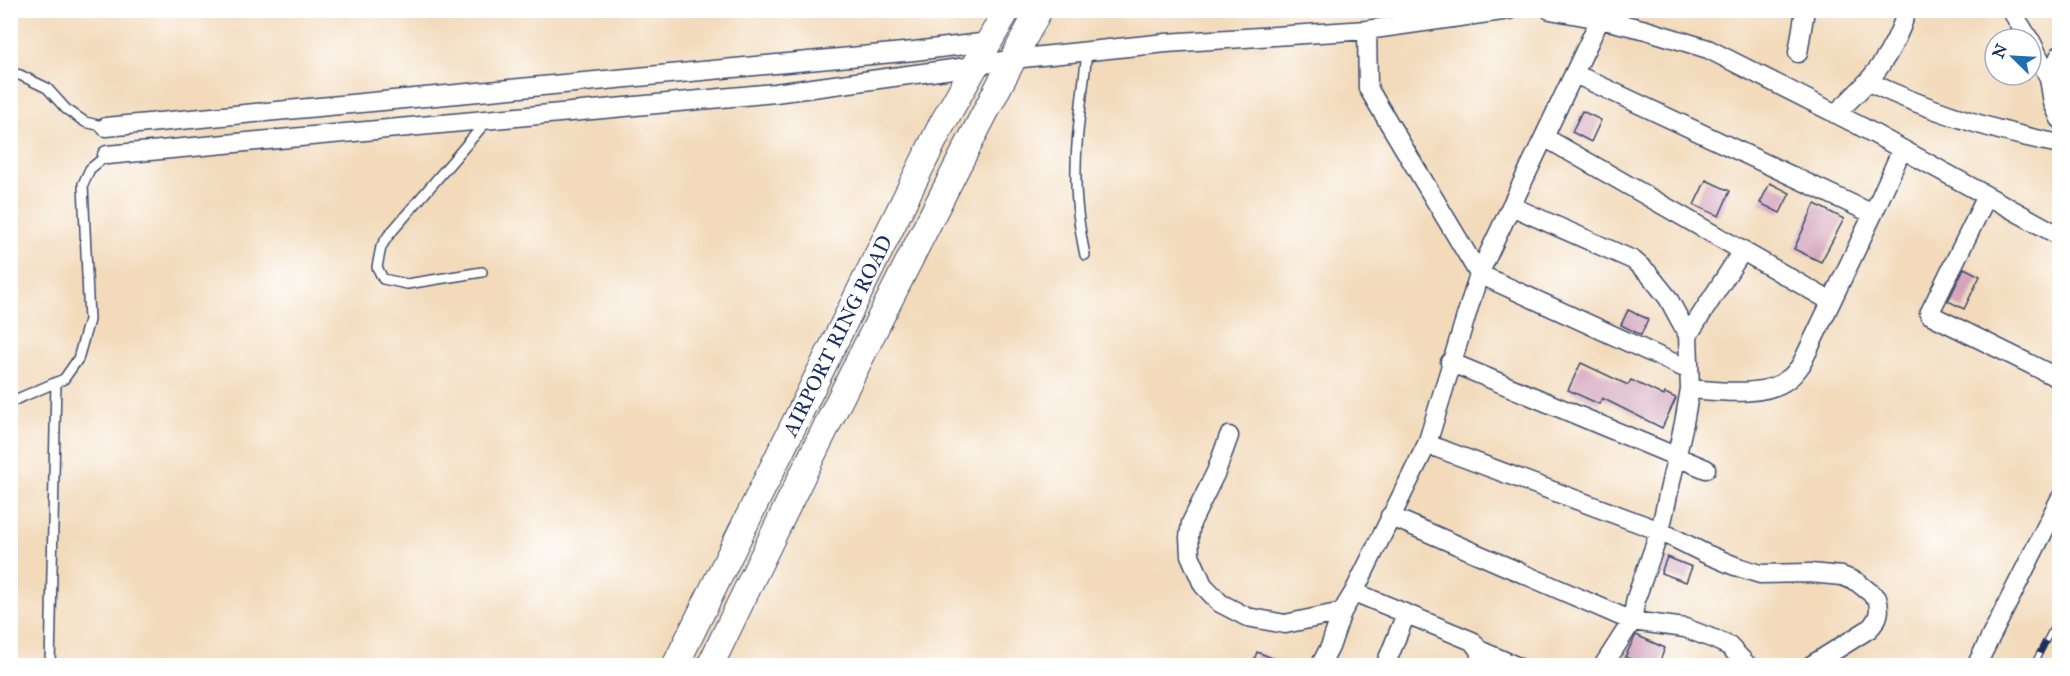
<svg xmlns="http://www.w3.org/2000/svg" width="2070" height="676" font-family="'IM FELL Great Primer',serif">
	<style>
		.building { fill: #d4a5bb }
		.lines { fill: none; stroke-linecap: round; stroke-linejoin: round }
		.lane-casing { stroke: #3b496c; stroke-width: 12 }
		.street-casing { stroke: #3b496c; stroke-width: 21 }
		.secondary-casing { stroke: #3b496c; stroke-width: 28 }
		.lane { stroke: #fff; stroke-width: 9 }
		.street { stroke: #fff; stroke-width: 18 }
		.secondary { stroke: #fff; stroke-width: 26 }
		.rail-casing { stroke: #1b2f5e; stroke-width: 7 }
		.rail { stroke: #fff; stroke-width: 4.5; stroke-dasharray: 14; stroke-linecap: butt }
		.labels { text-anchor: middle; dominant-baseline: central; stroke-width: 5; stroke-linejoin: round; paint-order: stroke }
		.street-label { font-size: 21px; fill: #1b2f5e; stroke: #fff }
	</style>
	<rect width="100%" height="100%" fill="#fff"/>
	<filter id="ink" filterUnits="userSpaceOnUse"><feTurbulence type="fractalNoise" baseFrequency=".0167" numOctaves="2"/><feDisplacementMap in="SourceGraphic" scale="12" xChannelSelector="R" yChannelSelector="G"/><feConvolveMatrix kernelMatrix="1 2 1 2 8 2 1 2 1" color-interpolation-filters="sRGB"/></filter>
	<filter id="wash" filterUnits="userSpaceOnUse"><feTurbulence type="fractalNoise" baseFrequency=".008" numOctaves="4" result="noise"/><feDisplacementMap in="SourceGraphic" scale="24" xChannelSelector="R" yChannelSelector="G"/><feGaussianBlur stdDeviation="1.35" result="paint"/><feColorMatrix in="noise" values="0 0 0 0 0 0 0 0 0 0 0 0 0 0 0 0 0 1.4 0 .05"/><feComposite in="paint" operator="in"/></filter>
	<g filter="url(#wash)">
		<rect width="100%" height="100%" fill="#f2daba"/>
		<g id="blocks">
			<!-- building -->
			<path class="building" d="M1582,111L1601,120L1591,142L1572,132Z
				M1706,180L1730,191L1719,216L1694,205Z
				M1770,183L1790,193L1780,213L1760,203Z
				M1815,204L1844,219L1821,262L1794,249Z
				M1964,268L1980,276L1964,309L1948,301Z
				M1628,310L1648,319L1641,335L1621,325Z
				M1581,363L1628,385L1631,380L1664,396L1665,393L1676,398L1662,428L1602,398L1599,404L1568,390Z
				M1667,557L1692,567L1686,582L1661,573Z
				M1636,635L1665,648L1658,666H1645L1625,657Z
				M1257,652L1290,665V666H1252Z"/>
		</g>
	</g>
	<g filter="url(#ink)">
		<use href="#blocks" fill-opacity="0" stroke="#3b496c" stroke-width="1.5"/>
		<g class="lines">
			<defs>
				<path id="lane" d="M752,10L755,12L780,10
					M10,73L20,75L47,88L66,109L85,122L106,127
					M1085,255C1080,231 1076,207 1076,181C1075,138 1083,94 1087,51
					M482,272L407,284L383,279L377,267L381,247L388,236L486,122
					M10,402L64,379L78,359L89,320L83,184L90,169L107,155
					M50,666L56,382"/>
				<path id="street" d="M1550,10L1600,19L1646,30L1708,49L1860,126L2060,236
					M2011,10L2029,39
					M1367,30L1368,88L1479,274L1689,370
					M2031,41L2049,78L2053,103L2060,119
					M1798,53L1805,10
					M1575,74L1873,214
					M2049,78L2060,55
					M1869,82C1930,111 1993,131 2060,144
					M1835,114C1870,82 1893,57 1907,10
					M106,127L914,51L989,42
					M1544,137L1830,301
					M107,155L775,93L975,66L1013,59L1166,43L1367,30L1509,10
					M1987,196L1929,314L2060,379
					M1511,206L1633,260L1648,273L1668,298L1688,335L1690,389L1684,423L1660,531L1636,598L1632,621L1603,666
					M1688,335L1743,250
					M1450,362L1706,469
					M1690,389C1717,391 1765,398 1788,379C1793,376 1797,370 1801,365L1873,214L1902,149
					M1229,436L1216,472L1191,523L1189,537L1190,555L1203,585L1220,603L1247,617L1285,624L1342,612
					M1427,444L1660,531L1704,553L1735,566L1760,574L1810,573L1842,576L1857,582L1877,598C1881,611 1879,619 1869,629L1810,666
					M1390,516L1632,621L1685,628L1714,639L1729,646L1748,666
					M1354,592L1472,641L1479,650L1482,666
					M1479,650L1516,666
					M1320,666L1330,647L1342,612L1354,592L1427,444L1479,274L1600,19
					M1385,666L1406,614
					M1976,666L2060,499"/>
				<g id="secondary">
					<path id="s1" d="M675,666L941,126L1007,10"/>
					<path d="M710,666C816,445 924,226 1039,10"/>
				</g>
			</defs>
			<!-- lane casing -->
			<use href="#lane" class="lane-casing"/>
			<!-- street casing -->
			<use href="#street" class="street-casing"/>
			<!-- secondary casing -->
			<use href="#secondary" class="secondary-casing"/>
			<!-- lane -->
			<use href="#lane" class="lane"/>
			<!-- street -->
			<use href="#street" class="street"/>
			<!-- secondary -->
			<use href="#secondary" class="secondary"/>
			<defs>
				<path id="rail" d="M2033,666L2060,614"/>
			</defs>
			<!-- rail casing -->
			<use href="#rail" class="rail-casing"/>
			<!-- rail -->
			<use href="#rail" class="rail"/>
		</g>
	</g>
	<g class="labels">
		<!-- street labels -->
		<g class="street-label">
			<text stroke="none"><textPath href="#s1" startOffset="368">AIRPORT RING ROAD</textPath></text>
		</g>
	</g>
	<!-- margin -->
	<rect width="2070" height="676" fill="none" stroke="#fff" stroke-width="36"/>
	<!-- north arrow -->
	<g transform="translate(2013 57) rotate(294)"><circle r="28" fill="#ffffff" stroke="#a4acbf" stroke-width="1.5"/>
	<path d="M0-4.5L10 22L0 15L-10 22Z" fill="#1f6fb2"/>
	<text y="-9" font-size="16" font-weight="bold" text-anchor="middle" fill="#1b2f5e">N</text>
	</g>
</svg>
